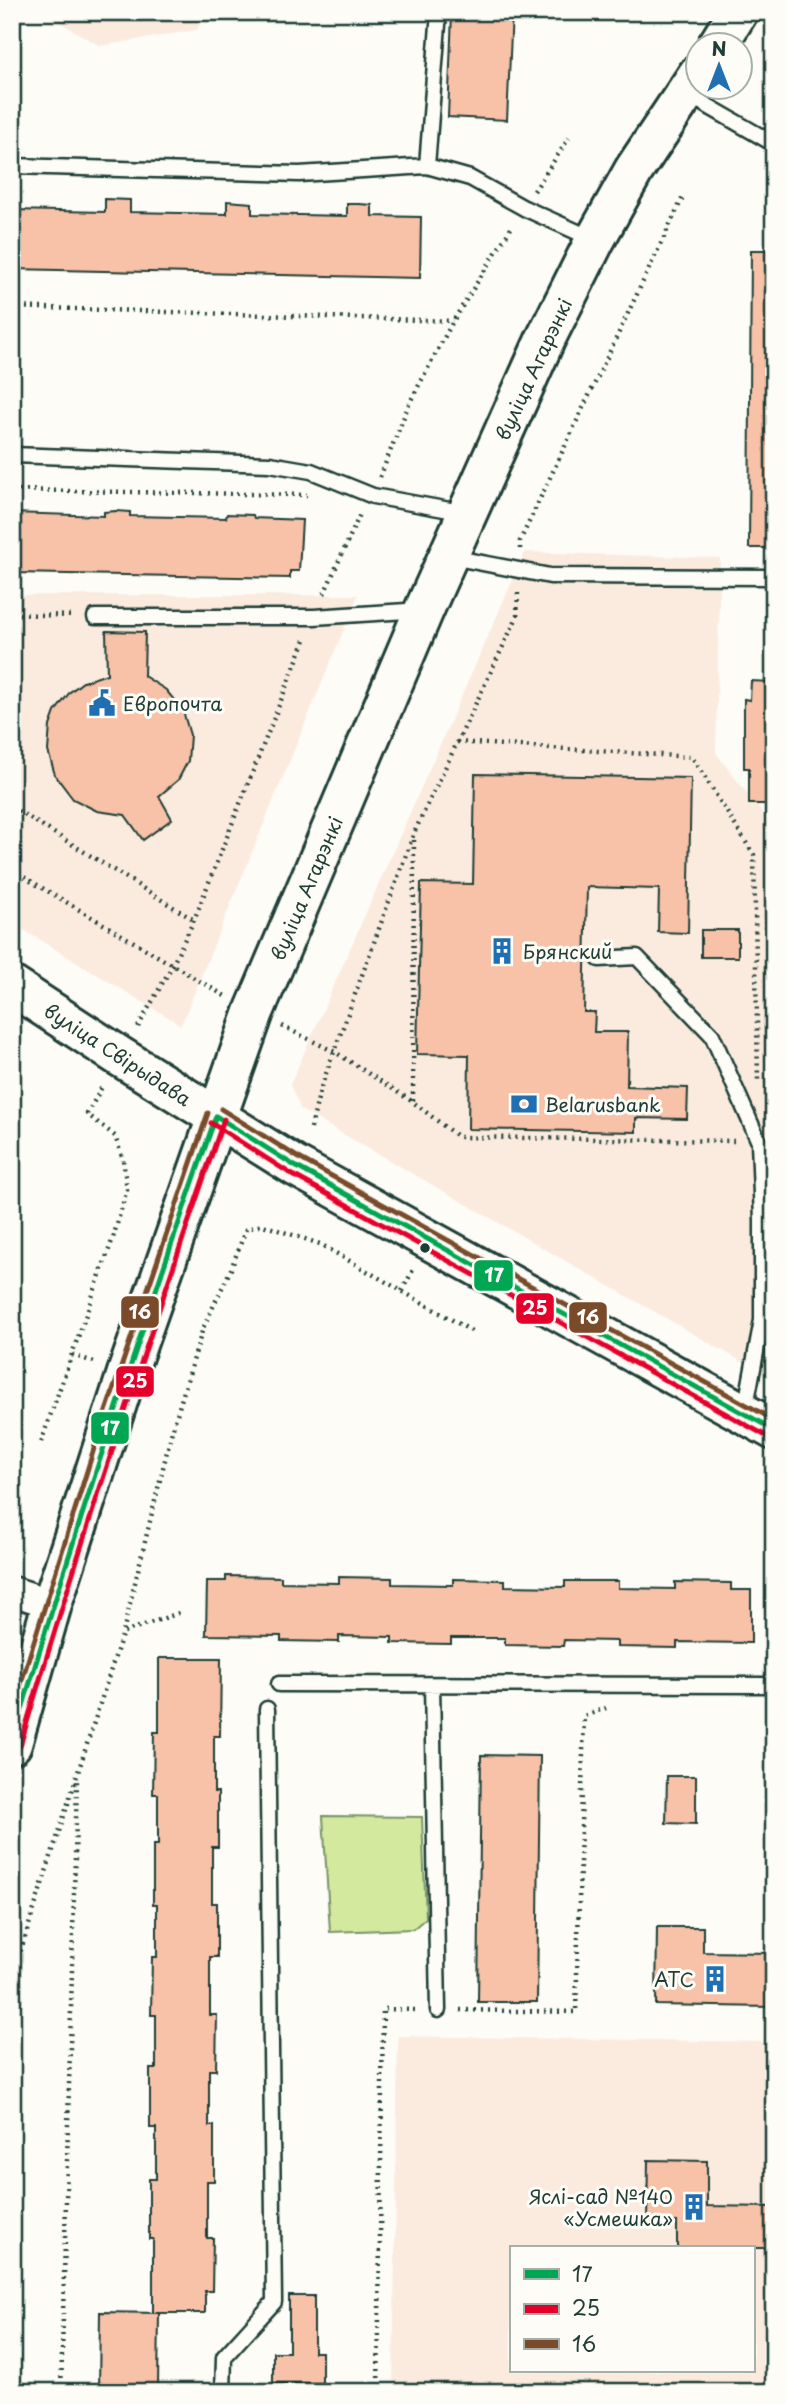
<svg xmlns="http://www.w3.org/2000/svg" width="786" height="2404" font-family="'Playpen Sans',sans-serif">
	<style>
		.built { fill: #fbebdf; fill-rule: evenodd }
		.park { fill: #d2e99e; stroke: #789369; stroke-width: 2 }
		.building { fill: #f7c2a8; stroke: #1f3d34; stroke-width: 2 }
		.lines { fill: none; stroke-linecap: round; stroke-linejoin: round }
		.lane-casing { stroke: #1f3d34; stroke-width: 19 }
		.street-casing { stroke: #1f3d34; stroke-width: 33 }
		.secondary-casing { stroke: #1f3d34; stroke-width: 44 }
		.path { stroke: #1f3d34; stroke-width: 4.5; stroke-dasharray: 2 5; stroke-linecap: butt }
		.lane { stroke: #fdfcf7; stroke-width: 14 }
		.street { stroke: #fdfcf7; stroke-width: 28 }
		.secondary { stroke: #fdfcf7; stroke-width: 38 }
		.bus-1-casing { stroke: #fdfcf7; stroke-width: 10 }
		.bus-2-casing { stroke: #fdfcf7; stroke-width: 10 }
		.bus-3-casing { stroke: #fdfcf7; stroke-width: 10 }
		.bus-1 { stroke: #00a651; stroke-width: 5 }
		.bus-2 { stroke: #e4002b; stroke-width: 5 }
		.bus-3 { stroke: #7a4b2a; stroke-width: 5 }
		.bus-dot { fill: #1f3d34; stroke: #fdfcf7; stroke-width: 2.5 }
		.labels { text-anchor: middle; dominant-baseline: central; stroke-width: 6; stroke-linejoin: round; paint-order: stroke }
		.street-label { font-size: 19px; fill: #1f3d34; stroke: #fdfcf7 }
		.poi-label { font-size: 19px; fill: #1f3d34; stroke: #fdfcf7; text-anchor: start }
		.line-badge { stroke: #fdfcf7; stroke-width: 2.5 }
		.badge-label { font-size: 19px; text-anchor: middle; font-weight: bold; fill: #fff }
	</style>
	<rect width="100%" height="100%" fill="#fdfcf7"/>
	<filter id="ink" filterUnits="userSpaceOnUse"><feTurbulence type="fractalNoise" baseFrequency=".0143" numOctaves="2"/><feDisplacementMap in="SourceGraphic" scale="14" xChannelSelector="R" yChannelSelector="G"/><feConvolveMatrix kernelMatrix="1 2 1 2 8 2 1 2 1" color-interpolation-filters="sRGB"/></filter>
	<g filter="url(#ink)">
		<!-- built -->
		<path class="built" d="M42,12H208L197,30L100,46Z
			M525,552L720,558L716,753L774,828V1380L301,1110L290,1085Z
			M12,595H358L181,1025L12,923Z
			M398,2036L774,2042V2392H393ZM511,2248H753V2371H511Z"/>
		<!-- park -->
		<path class="park" d="M101,12H181C155,22 127,24 101,12Z
			M323,1816L422,1817L426,1918L413,1929L330,1932Z"/>
		<!-- building -->
		<path class="building" d="M483,12H512L507,120L448,117L452,13Z
			M105,199L130,200V212L227,214V201L252,203V214L347,216V204H359L372,205V216L421,217L420,278L12,269V210L105,212Z
			M751,250H774V548H749Z
			M116,511L130,512V516L226,518L227,514L253,515L254,518L302,520L299,571H290V578L12,573V513L104,516V512Z
			M106,631L145,632L144,676L166,690L183,711L190,735L188,761L178,780L159,796L172,819L143,840L125,815L97,811L73,799L55,775L48,751L50,726L55,712L70,692L83,682L107,674Z
			M751,681L774,682V804H749V768H744V699L750,700Z
			M475,774L691,778L688,933L658,932L659,889L587,887L584,1012H595L594,1032H628L627,1086L688,1088L687,1119L636,1118V1132L468,1129L469,1055L417,1054L421,883L473,884Z
			M701,930H738V957H701Z
			M226,1576L281,1577V1582L339,1583V1577L392,1578V1584L453,1585V1579L505,1580V1586L565,1587V1581H618V1588L675,1589V1582L731,1583V1590H751V1643L677,1642V1648L617,1647V1641L564,1640L563,1646L505,1645V1638H451V1644L392,1643V1637L339,1636V1642L281,1641V1636L206,1635L207,1581H226Z
			M159,1658H221L220,1736H214V1792H218V1847H212V1903H217V1957H210V2015H217L216,2070H209V2126H214V2181H207V2238H213L212,2291H205V2313H153V2239H149V2179H156V2128H150V2069H156V2015H151L152,1957H157V1904H153V1845H158V1794H153L154,1732H159Z
			M481,1755L540,1756L537,2002H478Z
			M667,1776H696V1824L666,1823Z
			M657,1927H703V1952L774,1953V2007L656,2005Z
			M648,2160L707,2161V2206L774,2207V2248H677V2222H647Z
			M289,2296H314V2352H322V2383H273V2352H289Z
			M100,2312L159,2313L158,2387H151V2392H99Z"/>
		<g class="lines">
			<defs>
				<path id="lane" d="M687,94L774,144
					M12,166L299,174L427,166L470,178L524,208L593,239
					M427,166L439,12
					M12,455L270,464L311,471L373,496L466,513
					M451,557L550,576L774,577
					M95,617H314L422,610
					M599,959L637,957L712,1035L759,1142L762,1220V1320L745,1411
					M279,1684L774,1685
					M432,1685L438,2010
					M223,2392L224,2357L274,2302L267,1709"/>
				<path id="street" d="M12,1591L52,1604"/>
				<path id="secondary" d="M717,46L738,12
					M12,986L119,1056L295,1166L774,1430
					M12,1744L52,1604L127,1373L254,1012L424,610L545,340L595,240L634,170L698,74"/>
			</defs>
			<!-- lane casing -->
			<use href="#lane" class="lane-casing"/>
			<!-- street casing -->
			<use href="#street" class="street-casing"/>
			<!-- secondary casing -->
			<use href="#secondary" class="secondary-casing"/>
			<!-- path -->
			<path class="path" d="M534,191L569,138
				M12,307L453,321
				M380,477L409,404L453,321L513,225
				M12,490L307,495
				M520,549V541L684,195
				M324,594L361,512
				M12,614L74,616
				M457,742L692,757L754,855L758,1081
				M12,807L194,920
				M12,870L225,996
				M282,1026L335,1052L413,1102L458,1137L734,1141
				M138,1027L172,966L194,920L306,637
				M413,1101L414,836
				M311,1128L320,1090L414,833L517,617L518,592
				M402,1291L413,1270
				M72,1355L94,1362
				M41,1442L113,1238L127,1189L123,1160L115,1136L87,1114L103,1085
				M124,1632L179,1613
				M12,1978L123,1632L172,1431L203,1328L231,1269L246,1229L263,1225L320,1244L475,1333
				M460,2010L576,2012L584,1716L606,1708
				M61,2392L77,1780
				M378,2392L383,2009L417,2010"/>
			<!-- lane -->
			<use href="#lane" class="lane"/>
			<!-- street -->
			<use href="#street" class="street"/>
			<!-- secondary -->
			<use href="#secondary" class="secondary"/>
			<defs>
				<path id="bus-1" d="M216,1116L295,1166L774,1430
					M12,1743C74,1532 143,1324 216,1116"/>
				<path id="bus-2" d="M211,1123L291,1174L770,1438
					M20,1746C82,1535 152,1327 224,1119"/>
				<path id="bus-3" d="M221,1109L299,1158L774,1420
					M12,1712L101,1426L208,1113"/>
			</defs>
			<!-- bus-1 casing -->
			<use href="#bus-1" class="bus-1-casing"/>
			<!-- bus-2 casing -->
			<use href="#bus-2" class="bus-2-casing"/>
			<!-- bus-3 casing -->
			<use href="#bus-3" class="bus-3-casing"/>
			<!-- bus-1 -->
			<use href="#bus-1" class="bus-1"/>
			<!-- bus-2 -->
			<use href="#bus-2" class="bus-2"/>
			<!-- bus-3 -->
			<use href="#bus-3" class="bus-3"/>
		</g>
	</g>
	<!-- icons -->
	<defs>
		<symbol id="civic-bare" viewBox="-9 -9 18 18"><path d="M-.6-6.5H3V-4.5H.6V-3L4-1V1h2V6H-6V1h2V-1L-.6-3ZM-1.2 2.5V6h2.4V2.5Z" fill="#1f6fb2" stroke="#fdfcf7" stroke-width="2.5" paint-order="stroke"/></symbol>
		<symbol id="building-bare" viewBox="-9 -9 18 18"><path d="M-4-6H4V6H1V3H-1V6H-4ZM-2.5-4.3h1.7v1.8h-1.7ZM.8-4.3h1.7v1.8H.8ZM-2.5-1h1.7V.8h-1.7ZM.8-1h1.7V.8H.8Z" fill="#1f6fb2" stroke="#fdfcf7" stroke-width="2.5" paint-order="stroke"/></symbol>
		<symbol id="bank-bare" viewBox="-9 -9 18 18"><path d="M-6-4H6V4H-6ZM0-2.3a2.3 2.3 0 1 0 0 4.6a2.3 2.3 0 1 0 0-4.6Z" fill="#1f6fb2" stroke="#fdfcf7" stroke-width="2.5" paint-order="stroke"/></symbol>
	</defs>
	<g fill-rule="evenodd">
		<use href="#civic-bare" x="83" y="684" width="38" height="38"/>
		<use href="#building-bare" x="483" y="932" width="38" height="38"/>
		<use href="#bank-bare" x="505" y="1085" width="38" height="38"/>
		<use href="#building-bare" x="696" y="1960" width="38" height="38"/>
		<use href="#building-bare" x="675" y="2188" width="38" height="38"/>
	</g>
	<!-- markers -->
	<circle class="bus-dot" cx="425" cy="1248" r="6"/>
	<g class="labels">
		<!-- street labels -->
		<g class="street-label">
			<text transform="translate(533 369) rotate(-65)">вуліца Агарэнкі</text>
			<text transform="translate(306 888) rotate(-67)">вуліца Агарэнкі</text>
			<text transform="translate(118 1054) rotate(33)">вуліца Свірыдава</text>
		</g>
		<!-- poi labels -->
		<g class="poi-label">
			<text x="123" y="703">Европочта</text>
			<text x="523" y="951">Брянский</text>
			<text x="545" y="1104">Belarusbank</text>
			<text x="694" y="1979" text-anchor="end">АТС</text>
			<text x="673" y="2196" text-anchor="end">Яслі-сад №140<tspan x="673" dy="22">«Усмешка»</tspan></text>
		</g>
	</g>
	<g class="line-badge">
		<rect x="473" y="1259" width="41" height="33" rx="7" fill="#00a651"/>
		<rect x="515" y="1292" width="40" height="33" rx="7" fill="#e4002b"/>
		<rect x="120" y="1295" width="40" height="34" rx="7" fill="#7a4b2a"/>
		<rect x="568" y="1301" width="40" height="33" rx="7" fill="#7a4b2a"/>
		<rect x="115" y="1365" width="40" height="33" rx="7" fill="#e4002b"/>
		<rect x="90" y="1411" width="40" height="34" rx="7" fill="#00a651"/>
	</g>
	<g class="badge-label">
		<text x="494" y="1282">17</text>
		<text x="535" y="1315">25</text>
		<text x="140" y="1319">16</text>
		<text x="588" y="1324">16</text>
		<text x="135" y="1388">25</text>
		<text x="110" y="1435">17</text>
	</g>
	<!-- margin -->
	<rect width="786" height="2404" fill="none" stroke="#fdfcf7" stroke-width="42"/>
	<rect x="21" y="21" width="744" height="2362" fill="none" stroke="#1f3d34" stroke-width="2.5" filter="url(#ink)"/>
	<!-- legend -->
	<rect x="510" y="2246" width="245" height="126" fill="#fdfcf7" stroke="#a4b0a9" stroke-width="2"/>
	<rect x="524" y="2269" width="35" height="10" fill="#00a651" stroke="#a4b0a9" stroke-width="2"/>
	<text x="572" y="2282" font-size="21" fill="#1f3d34">17</text>
	<rect x="524" y="2304" width="35" height="10" fill="#e4002b" stroke="#a4b0a9" stroke-width="2"/>
	<text x="572" y="2316" font-size="21" fill="#1f3d34">25</text>
	<rect x="524" y="2339" width="35" height="10" fill="#7a4b2a" stroke="#a4b0a9" stroke-width="2"/>
	<text x="572" y="2352" font-size="21" fill="#1f3d34">16</text>
	<!-- north arrow -->
	<g transform="translate(719 66)"><circle r="33" fill="#fdfcf7" stroke="#a4b0a9" stroke-width="2"/>
	<path d="M0-5L12 26L0 18L-12 26Z" fill="#1f6fb2"/>
	<text y="-10" font-size="19" font-weight="bold" text-anchor="middle" fill="#1f3d34">N</text>
	</g>
</svg>
